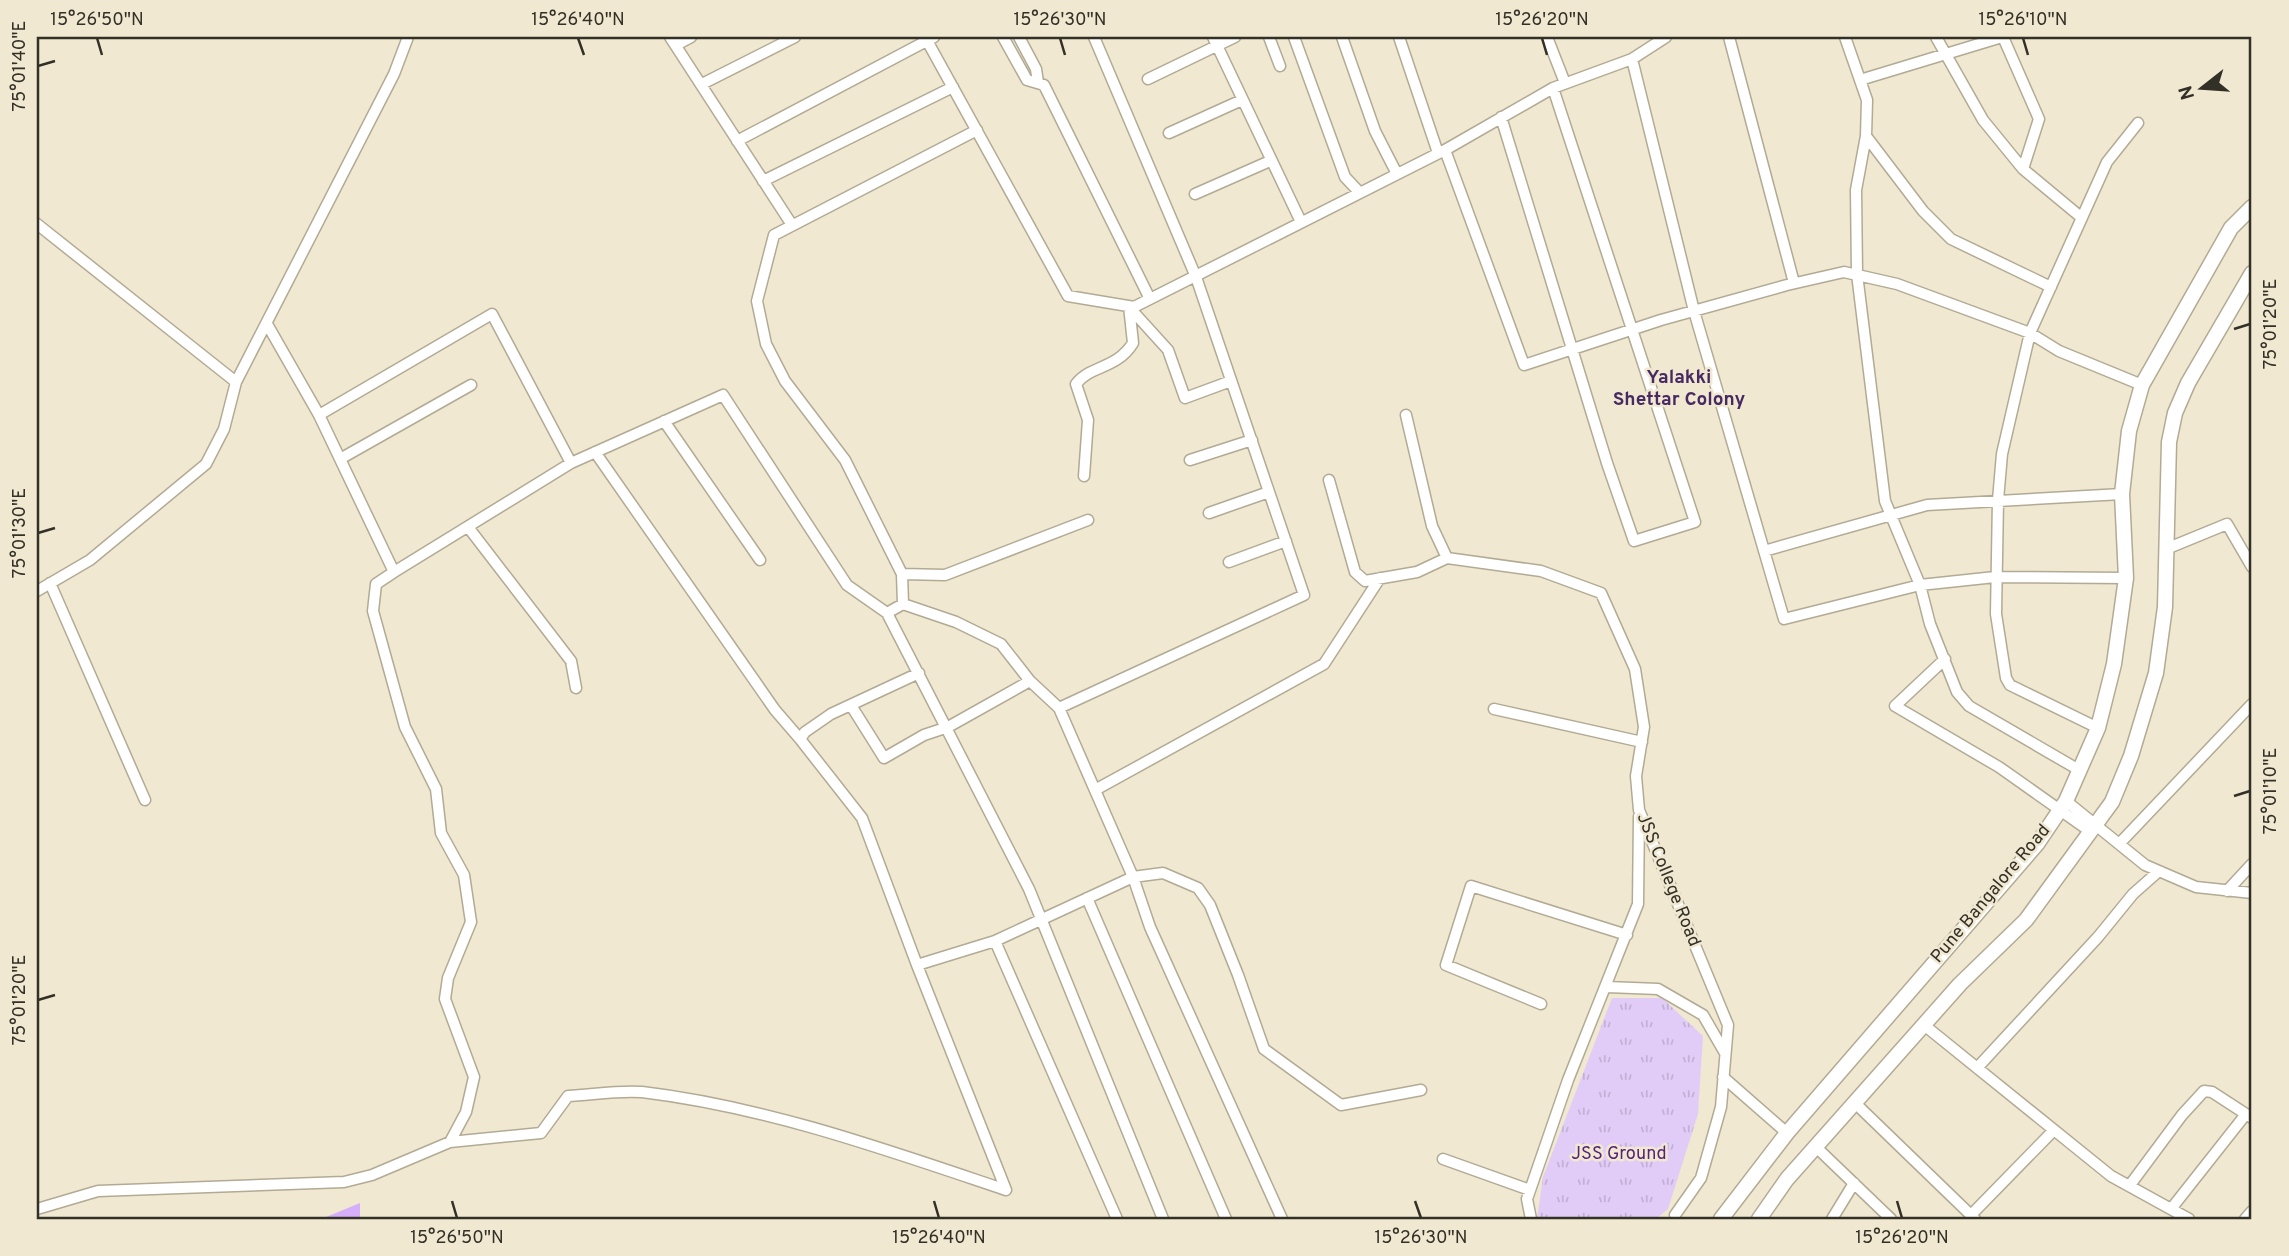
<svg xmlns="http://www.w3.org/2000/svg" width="2289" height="1256" font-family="Overpass,sans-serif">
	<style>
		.park { fill: url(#park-tufts) }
		.water { fill: #d5affc }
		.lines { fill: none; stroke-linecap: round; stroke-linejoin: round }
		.minor-casing { stroke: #b2aa94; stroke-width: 13 }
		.major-casing { stroke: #b2aa94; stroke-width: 17 }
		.minor { stroke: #fff; stroke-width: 10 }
		.major { stroke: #fff; stroke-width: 14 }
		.ticks { fill: none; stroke: #333027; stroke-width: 2.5 }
		.labels { text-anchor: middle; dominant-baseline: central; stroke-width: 5; stroke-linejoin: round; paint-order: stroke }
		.street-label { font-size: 18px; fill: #333027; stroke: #f1e8d1 }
		.park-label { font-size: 18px; fill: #55237a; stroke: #f1e8d1 }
		.neighbourhood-label { font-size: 19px; font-weight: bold; fill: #482a63; stroke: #f1e8d1 }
		.neatline { fill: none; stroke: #333027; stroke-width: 2.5 }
		.ticks-label { font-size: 18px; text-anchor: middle; fill: #333027 }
	</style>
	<defs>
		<pattern id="park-tufts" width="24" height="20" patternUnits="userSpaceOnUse" patternTransform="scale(1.75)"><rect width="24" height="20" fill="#e1ccf8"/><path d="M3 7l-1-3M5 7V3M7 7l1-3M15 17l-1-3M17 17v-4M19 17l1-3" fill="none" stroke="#c2b0d5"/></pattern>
	</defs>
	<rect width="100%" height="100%" fill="#f1e8d1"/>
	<!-- park -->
	<path class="park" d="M1612,998H1662L1703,1036L1698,1114L1668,1209L1656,1219H1537L1543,1177Z"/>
	<!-- water -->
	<path class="water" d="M360,1203V1219H122L326,1217Z"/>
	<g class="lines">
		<defs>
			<path id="minor" d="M670,37L792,225
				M925,37L1068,296L1134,307L1445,150L1553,88L1632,59L1666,37
				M1003,37L1027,80L1044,85L1150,299
				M1019,37L1036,69L1038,82
				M1213,37L1301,222
				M1269,37L1280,66
				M1294,37L1345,177L1360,193
				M1342,37L1375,131L1397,174
				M1399,37L1438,153
				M1547,37L1565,83
				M1729,37L1794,283
				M1845,37L1867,100L1866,136L1856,190L1857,274L1885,501L1920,585L1930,624L1957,692L1969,706L2079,770
				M1936,37L1983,120L2023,169L2082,218
				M2003,37L2039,119L2023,169
				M676,45L691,37
				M1632,59L1694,311L1784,619L1920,585L1995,577L2126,578
				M1148,79L1235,37
				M1860,80L2002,37
				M702,84L795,37
				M1501,117L1607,463L1634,541L1695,522L1553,88
				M1169,133L1242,100
				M1866,136L1923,211L1951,239L2051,287
				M737,141L934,37
				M1445,150L1524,365L1661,320L1787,285L1844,272L1897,284L2030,333L2059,351L2142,385
				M763,181L953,87
				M1195,194L1270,161
				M37,224L236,382
				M1129,307L1168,350L1185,398L1231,381
				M267,324L319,415L394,572L571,463L723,395L847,585L887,613L1029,889L1163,1219
				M319,415L492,314L571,463
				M1406,415L1432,526L1447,558L1541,571L1601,593L1635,669L1644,727L1636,776L1639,810L1728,1025L1721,1107L1701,1178L1675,1215
				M664,421L760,560
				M595,452L775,710L800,739
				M340,459L471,385
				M1190,460L1252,440
				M1084,476L1088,420L1076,384C1090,365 1116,370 1133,343L1129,306
				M1329,480L1355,572L1365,581L1417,572L1447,558
				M1209,513L1269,492
				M468,527L571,661L576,688
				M2166,549L2227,524L2252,567
				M1764,551L1927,505L2122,494
				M1229,562L1286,541
				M394,572L376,584L373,611L405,727L436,789L441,833L464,875L471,922L448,978L445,999L474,1077L466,1112L450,1142
				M902,574L945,575L1088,520
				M50,583L145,800
				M37,591L90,560L206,464L224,429L236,382L394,74L408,37
				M903,604L956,622L1001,644L1030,681
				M887,613L903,604L902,574L845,460L785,381L766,344L757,301L774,235L977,130
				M1945,659L1895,706L1999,767L2091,832
				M852,707L884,758L924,735L948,727L1030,681L1059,708L1133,877L1150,927L1282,1219
				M1059,708L1304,595L1196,277L1094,37
				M1494,709L1642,742
				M2098,728L2010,685L2006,678L1996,614L1998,500L2002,454L2030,333L2107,162L2138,123
				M1095,790L1324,664L1380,578
				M2066,801L2145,865L2196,887L2252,893
				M2119,844L2252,704
				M2227,891L2252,864
				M1087,898L1226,1219
				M917,965L862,818L800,739L805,732L831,714L919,673
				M1607,987L1658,989L1703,1015L1725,1053
				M1541,1004L1446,965L1471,886L1627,935
				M1924,1025L2111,1176L2189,1219
				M1977,1068L2098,937L2133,894L2159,871
				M1723,1077L1787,1133
				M1855,1103L1975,1219
				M1816,1147L1891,1219
				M1443,1159L1530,1190
				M2130,1185L2182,1115L2204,1091L2212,1092L2252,1118
				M37,1209L98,1191L344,1182L372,1175L450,1142L541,1133L568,1096C591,1095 618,1090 642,1092C767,1107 887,1150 1006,1190L917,965L995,941
				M2171,1209L2246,1114
				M1971,1215L2053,1131
				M1117,1219L995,941L1133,877L1163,873L1198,888L1210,905L1238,975L1264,1049L1341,1105L1421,1090
				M1531,1219L1527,1199L1568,1080L1638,904L1639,816
				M1832,1219L1854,1183
				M2245,1219L2252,1211"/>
			<path id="major" d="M1721,1219L1787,1133L2037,844L2066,801L2098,728L2114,664L2126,578L2122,494L2129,431L2142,385L2231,228L2252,207
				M1759,1219L1787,1179L1960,984L2026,920L2112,802L2131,756L2156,673L2165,607L2169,442L2175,413L2188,383L2252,273"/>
		</defs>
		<!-- minor casing -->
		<use href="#minor" class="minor-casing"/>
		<!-- major casing -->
		<use href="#major" class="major-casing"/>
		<!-- minor -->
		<use href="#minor" class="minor"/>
		<!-- major -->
		<use href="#major" class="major"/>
	</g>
	<!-- ticks -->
	<path class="ticks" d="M97,38L102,55M578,38L584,55M1060,38L1065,55M1542,38L1547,55M2023,38L2028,55M38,66L55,61M2234,329L2250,324M38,533L55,528M2234,796L2250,791M38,1000L55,995M452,1201L457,1218M934,1201L939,1218M1415,1201L1421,1218M1897,1201L1902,1218"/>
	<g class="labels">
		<!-- street labels -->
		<g class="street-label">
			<text transform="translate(1668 880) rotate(68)">JSS College Road</text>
			<text transform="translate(1991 894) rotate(-50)">Pune Bangalore Road</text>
		</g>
		<!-- park labels -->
		<g class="park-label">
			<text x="1619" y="1154">JSS Ground</text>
		</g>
		<!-- neighbourhood labels -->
		<g class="neighbourhood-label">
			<text x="1679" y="378">Yalakki<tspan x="1679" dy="22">Shettar Colony</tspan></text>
		</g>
	</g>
	<!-- border -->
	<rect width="2289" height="1256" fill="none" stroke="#f1e8d1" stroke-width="77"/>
	<!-- north arrow -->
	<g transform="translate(2202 88) rotate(253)" stroke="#f1e8d1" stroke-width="5" paint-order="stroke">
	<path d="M0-5L12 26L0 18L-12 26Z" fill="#333027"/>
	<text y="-10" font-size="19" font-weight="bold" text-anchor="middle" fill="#333027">N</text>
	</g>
	<rect x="38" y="38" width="2212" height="1180" class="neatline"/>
	<g class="ticks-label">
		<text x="97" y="25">15°26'50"N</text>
		<text x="578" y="25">15°26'40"N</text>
		<text x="1060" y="25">15°26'30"N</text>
		<text x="1542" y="25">15°26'20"N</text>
		<text x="2023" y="25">15°26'10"N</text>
		<text transform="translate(19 66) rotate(-90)" y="6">75°01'40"E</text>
		<text transform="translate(2270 324) rotate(-90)" y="6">75°01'20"E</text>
		<text transform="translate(19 533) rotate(-90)" y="6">75°01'30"E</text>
		<text transform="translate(2270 791) rotate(-90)" y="6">75°01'10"E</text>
		<text transform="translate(19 1000) rotate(-90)" y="6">75°01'20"E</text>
		<text x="457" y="1243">15°26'50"N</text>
		<text x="939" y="1243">15°26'40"N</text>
		<text x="1421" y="1243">15°26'30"N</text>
		<text x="1902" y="1243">15°26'20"N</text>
	</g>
</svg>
